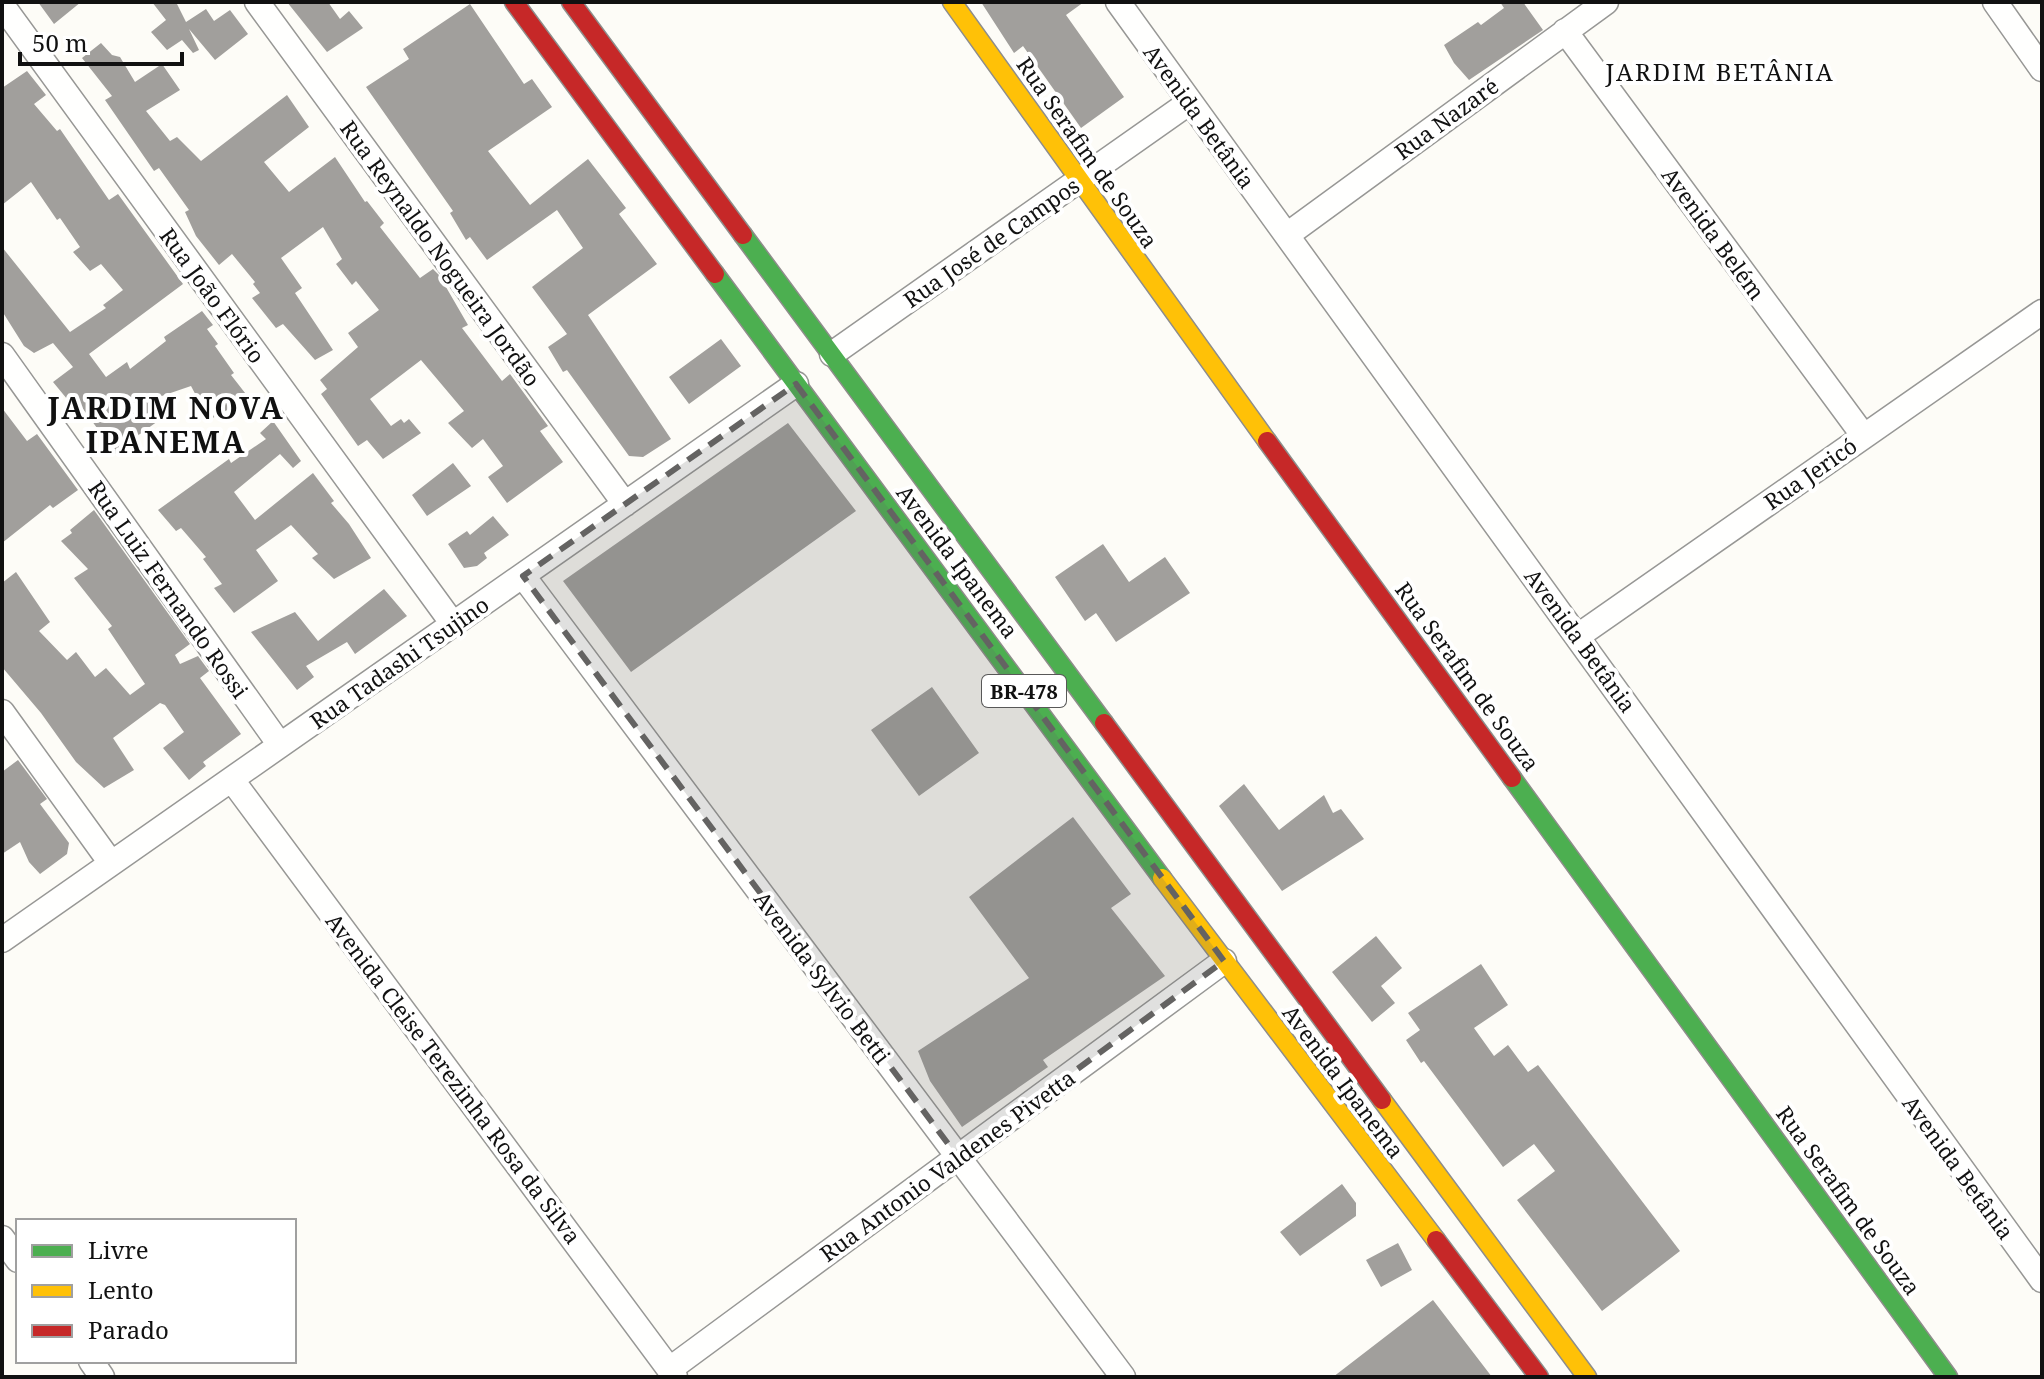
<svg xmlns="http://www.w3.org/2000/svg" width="2044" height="1379" font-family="'Noto Serif',serif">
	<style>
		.building { fill: #a19f9c }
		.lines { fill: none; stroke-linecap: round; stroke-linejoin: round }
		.street-casing { stroke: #979795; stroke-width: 27 }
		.fast-casing { stroke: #8e8d8b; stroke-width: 21 }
		.slow-casing { stroke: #8e8d8b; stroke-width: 21 }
		.jam-casing { stroke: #8e8d8b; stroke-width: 21 }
		.street { stroke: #fffffe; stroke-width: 24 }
		.fast { stroke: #4caf50; stroke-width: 18 }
		.slow { stroke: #ffc107; stroke-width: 18 }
		.jam { stroke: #c62828; stroke-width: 18 }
		.marked { fill: #646362; fill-opacity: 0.2; stroke: #646362; stroke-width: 6; stroke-dasharray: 16 10; stroke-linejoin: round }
		.labels { text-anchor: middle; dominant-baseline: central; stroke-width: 8; stroke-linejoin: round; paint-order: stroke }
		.shield { fill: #fff; stroke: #585858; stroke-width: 2 }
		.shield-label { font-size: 20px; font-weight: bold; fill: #111 }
		.street-label { font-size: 22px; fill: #111; stroke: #fff }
		.neighbourhood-label { font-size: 24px; letter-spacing: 2px; fill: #111; stroke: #fff }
		.district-label { font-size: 30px; font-weight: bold; letter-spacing: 2px; fill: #111; stroke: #fff }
	</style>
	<rect width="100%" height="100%" fill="#fdfcf7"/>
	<!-- building -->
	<path class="building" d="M38,2H81L54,24Z
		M152,2H176L186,22L206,9L214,21L230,10L248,34L215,60L189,29L199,50L193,53L182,40L167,50L151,32L166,20Z
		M287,2H328L340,19L349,11L363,28L327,52Z
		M981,2H1084L1066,15L1124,97L1081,128L1023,46L1014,53Z
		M1500,2H1523L1543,30L1469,80L1454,63L1444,45L1478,22L1481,25L1504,8Z
		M470,4L524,84L532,79L552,107L488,151L530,205L588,159L626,208L619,214L657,264L588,315L671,439L643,457L629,456L567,370L563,372L548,347L567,334L532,287L583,248L557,210L487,260L470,237L466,240L450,213L453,211L366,87L409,59L403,49Z
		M101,43L112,55L120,57L135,82L162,64L180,90L146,111L170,141L177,137L201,161L287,95L309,127L264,162L289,192L335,157L365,202L367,201L384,223L380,227L420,278L433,269L439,275L468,325L462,328L502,381L510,374L548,426L540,431L563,462L507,503L488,477L503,466L483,439L472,448L448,423L464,411L421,360L370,399L391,426L401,419L404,423L409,419L421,433L383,459L367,440L358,446L321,394L327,389L320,380L358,347L348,333L379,310L356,281L352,285L336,264L342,259L323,227L281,258L302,288L295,293L333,350L315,360L283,324L276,328L252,298L260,293L253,284L255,282L232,254L219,265L196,236L185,212L189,210L159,168L154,171L105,100L112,96L82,58Z
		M27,71L46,95L34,104L57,131L60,129L109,200L118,194L183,284L89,354L106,377L127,362L130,369L166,341L164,337L202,311L213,325L207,329L218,344L215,346L234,373L231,375L249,398L209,420L191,386L153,399L165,416L133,439L136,443L116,454L78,402L72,405L53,382L73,367L53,343L34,353L24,346L2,311V247L70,332L106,308L103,305L123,290L101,264L90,271L73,252L80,247L60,218L57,220L31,182L2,205V88Z
		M721,339L741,366L689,404L669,377Z
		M2,408L27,441L37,434L78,490L53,508L50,505L2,543Z
		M273,421L301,461L293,468L280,454L234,492L255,520L313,473L334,501L331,503L349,524L371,558L334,579L312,558L318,554L291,525L256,550L278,581L234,613L214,588L222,584L203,559L206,557L181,528L176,531L158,510L229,459L231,463L266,439L260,433Z
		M788,423L856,511L631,672L563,581Z
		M453,463L471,486L427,516L412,495Z
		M94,510L190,644L175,655L180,664L198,656L209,671L200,678L241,734L203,762L206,766L189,780L163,748L184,732L165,705L160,703L113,738L134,770L104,788L76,762L41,713L2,667V583L16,572L50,622L39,631L67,660L76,652L95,677L106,668L130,695L145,684L108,629L112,626L74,578L88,569L61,541L72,533L70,530Z
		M493,516L509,535L484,553L487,558L477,566L464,568L448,544L467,531L470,535Z
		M1103,544L1129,582L1165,557L1190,593L1116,642L1096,613L1085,621L1055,577Z
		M384,589L407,616L355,654L347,642L306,666L314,677L297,690L251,632L295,612L318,641Z
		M932,687L979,753L919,796L871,730Z
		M18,760L47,799L40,804L69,843L67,854L40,874L29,862L20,842L2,854V772Z
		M1244,784L1279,830L1324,795L1333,813L1341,809L1364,839L1282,891L1219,806Z
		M1073,817L1131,894L1111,908L1165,976L1043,1060L1048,1067L962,1127L930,1081L918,1051L1029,978L969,897Z
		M1376,936L1402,968L1381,986L1395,1003L1372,1022L1332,972Z
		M1481,964L1508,1005L1474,1028L1494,1056L1508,1045L1528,1072L1538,1065L1680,1251L1602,1311L1517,1200L1555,1171L1534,1144L1503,1167L1424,1061L1421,1063L1406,1040L1420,1030L1408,1013Z
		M1342,1184L1356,1203V1216L1300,1256L1280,1232Z
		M1398,1243L1412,1270L1381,1287L1366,1260Z
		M1433,1300L1492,1377H1333Z"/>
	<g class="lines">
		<defs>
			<path id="street" d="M257,2L625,504
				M1118,2L2042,1280
				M1995,2L2042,69
				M2,5L453,624
				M1565,31L1863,435
				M1287,235L1606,2
				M832,354L1190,102
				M2,355L280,745
				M523,576L1123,1377
				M1578,636L2042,312
				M2,712L111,863
				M232,780L675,1377
				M2,940L796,384
				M2,1238L18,1260
				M91,1361L102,1377
				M670,1369L1224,961"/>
			<path id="fast" d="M743,235L1104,723
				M715,274L1162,878
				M1512,778L1948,1377"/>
			<path id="slow" d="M952,2L1267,441
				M1162,878L1436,1240
				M1382,1100L1587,1377"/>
			<path id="jam" d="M514,2L715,274
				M571,2L743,235
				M1267,441L1512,778
				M1104,723L1382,1100
				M1436,1240L1539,1377"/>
		</defs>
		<!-- street casing -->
		<use href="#street" class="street-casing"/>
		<!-- fast casing -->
		<use href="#fast" class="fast-casing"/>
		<!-- slow casing -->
		<use href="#slow" class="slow-casing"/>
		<!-- jam casing -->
		<use href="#jam" class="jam-casing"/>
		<!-- street -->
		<use href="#street" class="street"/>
		<!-- fast -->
		<use href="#fast" class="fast"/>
		<!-- slow -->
		<use href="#slow" class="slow"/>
		<!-- jam -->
		<use href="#jam" class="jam"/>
	</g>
	<!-- marked area -->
	<path class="marked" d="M796,384L1224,961L958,1157L523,576Z"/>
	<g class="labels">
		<!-- shield labels -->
		<rect class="shield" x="982" y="675" width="84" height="32" rx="6"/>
		<g class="shield-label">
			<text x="1024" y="691">BR-478</text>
		</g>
		<!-- street labels -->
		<g class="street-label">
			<text transform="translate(1200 116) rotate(54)">Avenida Betânia</text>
			<text transform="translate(1446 118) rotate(-36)">Rua Nazaré</text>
			<text transform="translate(1088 152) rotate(55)">Rua Serafim de Souza</text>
			<text transform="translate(1714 233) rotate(54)">Avenida Belém</text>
			<text transform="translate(991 242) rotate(-35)">Rua José de Campos</text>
			<text transform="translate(441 253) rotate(54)">Rua Reynaldo Nogueira Jordão</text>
			<text transform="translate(213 295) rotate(54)">Rua João Flório</text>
			<text transform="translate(1810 473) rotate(-35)">Rua Jericó</text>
			<text transform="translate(958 561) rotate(53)">Avenida Ipanema</text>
			<text transform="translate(169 589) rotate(55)">Rua Luiz Fernando Rossi</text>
			<text transform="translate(1581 640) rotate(54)">Avenida Betânia</text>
			<text transform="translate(399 662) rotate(-35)">Rua Tadashi Tsujino</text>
			<text transform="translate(1468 676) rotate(54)">Rua Serafim de Souza</text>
			<text transform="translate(823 977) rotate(53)">Avenida Sylvio Betti</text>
			<text transform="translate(454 1078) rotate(53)">Avenida Cleise Terezinha Rosa da Silva</text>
			<text transform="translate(1344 1081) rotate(53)">Avenida Ipanema</text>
			<text transform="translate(947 1165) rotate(-36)">Rua Antonio Valdenes Pivetta</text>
			<text transform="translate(1959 1167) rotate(54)">Avenida Betânia</text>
			<text transform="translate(1849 1200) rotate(54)">Rua Serafim de Souza</text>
		</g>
		<!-- neighbourhood labels -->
		<g class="neighbourhood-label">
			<text x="1720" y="71">JARDIM BETÂNIA</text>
		</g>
		<!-- district labels -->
		<g class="district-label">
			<text x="166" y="407">JARDIM NOVA<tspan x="166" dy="34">IPANEMA</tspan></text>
		</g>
	</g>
	<!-- border -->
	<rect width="2044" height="1379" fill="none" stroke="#111111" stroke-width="8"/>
	<!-- legend -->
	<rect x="16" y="1219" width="280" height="144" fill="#ffffff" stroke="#a0a0a0" stroke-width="2"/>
	<rect x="32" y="1245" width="40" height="12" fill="#4caf50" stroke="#a0a0a0" stroke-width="2"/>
	<text x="88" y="1259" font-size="24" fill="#111111">Livre</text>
	<rect x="32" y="1285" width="40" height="12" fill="#ffc107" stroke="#a0a0a0" stroke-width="2"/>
	<text x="88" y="1299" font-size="24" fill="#111111">Lento</text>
	<rect x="32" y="1325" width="40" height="12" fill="#c62828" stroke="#a0a0a0" stroke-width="2"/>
	<text x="88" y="1339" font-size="24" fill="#111111">Parado</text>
	<!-- scale -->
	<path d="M20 52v12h162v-12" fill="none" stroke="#111111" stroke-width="4"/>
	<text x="32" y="52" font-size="24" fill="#111111" stroke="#ffffff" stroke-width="6" paint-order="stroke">50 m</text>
</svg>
